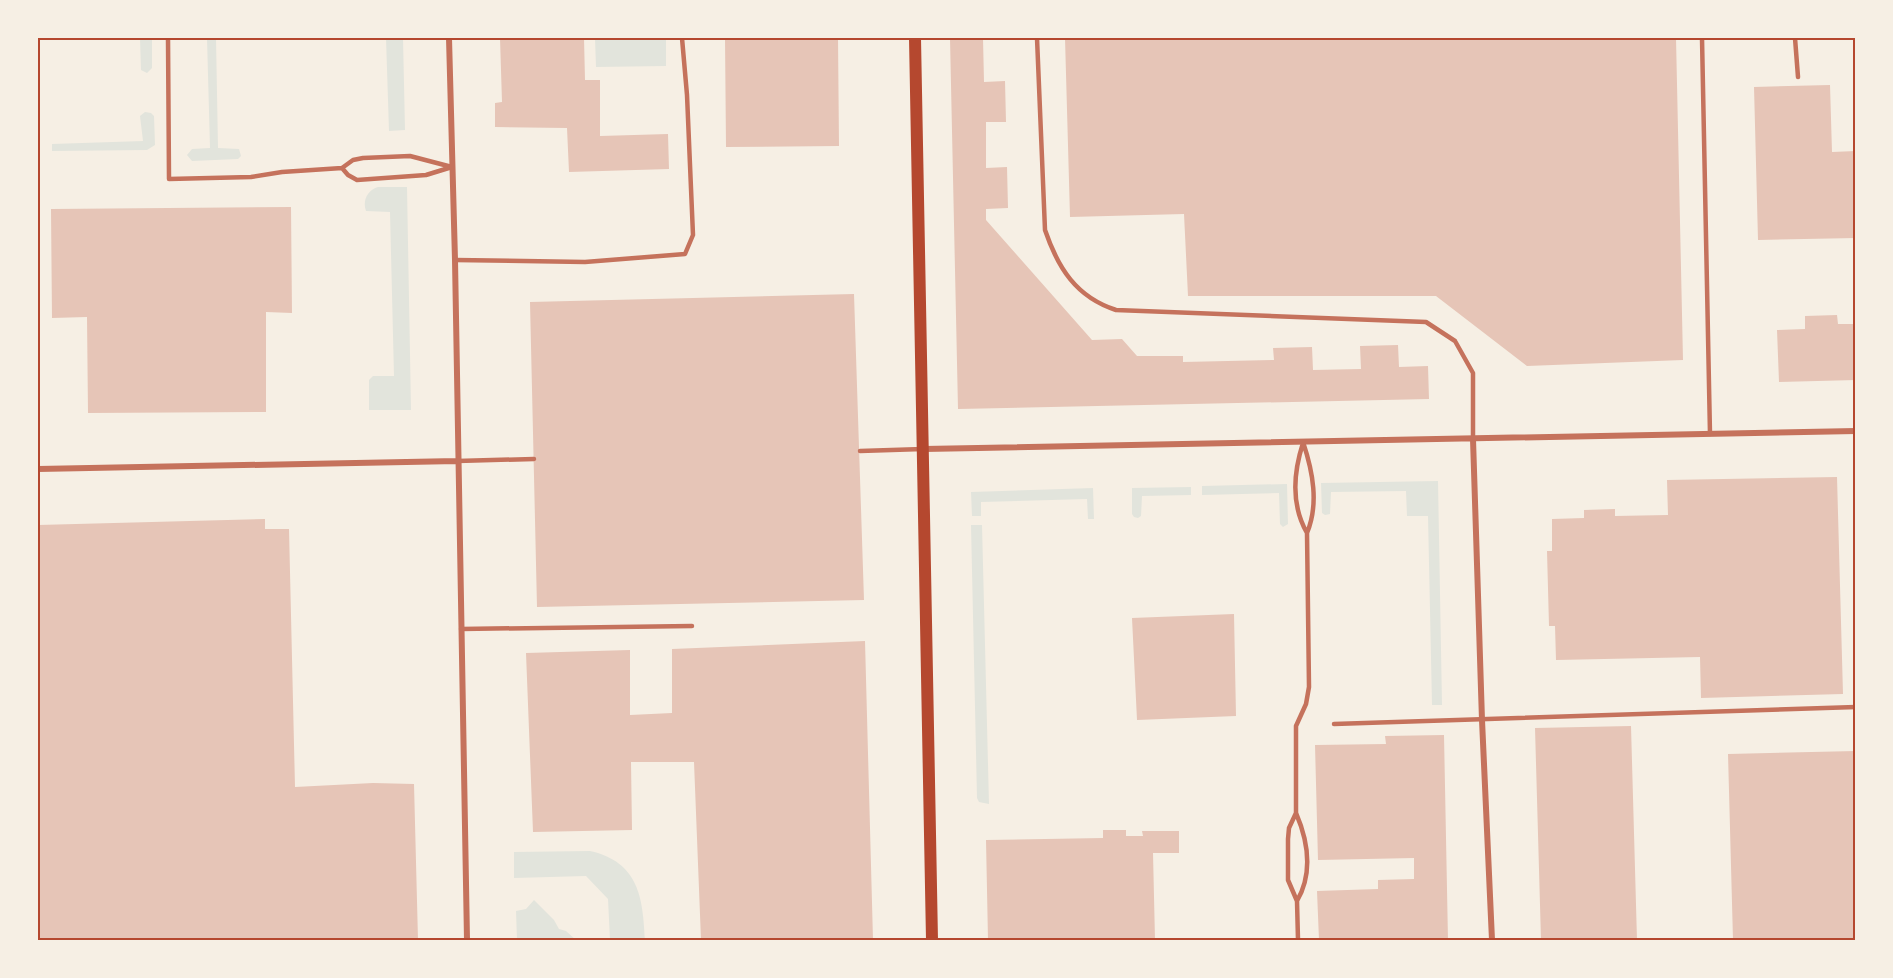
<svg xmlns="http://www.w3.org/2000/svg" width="1893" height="978" font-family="'Public Sans',sans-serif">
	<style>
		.green { fill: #e2e4dc }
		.building { fill: #e6c5b7 }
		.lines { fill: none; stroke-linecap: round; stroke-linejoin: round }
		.service { stroke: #c5725c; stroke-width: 4.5 }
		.minor { stroke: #c5725c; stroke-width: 6 }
		.secondary { stroke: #b5482f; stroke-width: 12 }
		.neatline { fill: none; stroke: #b5482f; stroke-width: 2 }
	</style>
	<rect width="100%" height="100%" fill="#f6efe4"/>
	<!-- green -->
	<path class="green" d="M140,38H152V68L147,73L141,70Z
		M207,38H216L218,148L239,149L241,156L238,159L192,161L187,155L192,149L210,148Z
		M386,38H403L405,130L389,131Z
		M595,38H666V66L596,67Z
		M145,112L151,113L154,116L155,145L147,150L52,151V144L143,141L140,116Z
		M378,187H407L411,410H369V380L373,376H394L390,212L366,211C362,200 368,190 378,187Z
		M1438,481L1442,705H1432L1428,516H1407L1406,491L1331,492L1330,514L1325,515L1322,513L1321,483Z
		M1287,484L1288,524L1283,527L1280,524L1279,493L1202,495V486Z
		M1191,487V495L1142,496L1141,516L1138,518L1134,517L1132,514V488Z
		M1093,488L1094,519H1088L1087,499L981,502V516H972L971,492Z
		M971,525H982L989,804L979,802L977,798Z
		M590,851C639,862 643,898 645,940H610L608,899L586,876L514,878V852Z
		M534,900L554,920L559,929L566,931L576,940H517L516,911L526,909Z"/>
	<!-- building -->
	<path class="building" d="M500,38H584L585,80H600V136L668,134L669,169L569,172L567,128L495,127V103L502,102Z
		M725,38H838L839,146L726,147Z
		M950,38H983L984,82L1005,81L1006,122H986V168L1007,167L1008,208L986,209V220L1092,340L1122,339L1137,356H1183V362L1274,360L1273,348L1312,347L1313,370L1361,369L1360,346L1398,345L1399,367L1428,366L1429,399L958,409Z
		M1065,38H1676L1683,360L1527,366L1436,296H1188L1184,214L1070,217Z
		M1830,85L1832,152L1856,151V238L1758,240L1754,87Z
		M291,207L292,313L266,312V412L88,413L87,317L52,318L51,209Z
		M854,294L864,600L537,607L530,302Z
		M1837,315L1838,324H1856V380L1779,382L1777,330L1805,329V316Z
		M1837,477L1843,694L1701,698L1700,657L1556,660L1555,626H1549L1547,551H1552V519L1584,518V510L1615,509V516L1668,515L1667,480Z
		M265,519V529H289L295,787L373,783L414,784L418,940H38V525Z
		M1234,614L1236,716L1137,720L1132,618Z
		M865,641L873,940H701L694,762H631L632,830L533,832L526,653L630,650V715L672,713V649Z
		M1631,726L1637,940H1541L1535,728Z
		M1444,735L1448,940H1319L1317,891L1378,889V880L1414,879V858L1318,860L1315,745L1386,744L1385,736Z
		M1856,751V940H1733L1728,754Z
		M1103,830H1126V836H1143L1142,831H1179V853H1153L1155,940H988L986,840L1103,838Z"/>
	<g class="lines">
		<!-- service -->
		<path class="service" d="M168,38L169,179L251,177L282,172L342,168L353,160L363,158L410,156L452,167
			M1037,38L1045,230C1058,268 1076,297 1116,310L1426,322L1455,341L1473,373V439
			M1702,38L1710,434
			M1795,38L1798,77
			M342,168L348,175L357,180L426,175L452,167
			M455,260L585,262L685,254L693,235L687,95L682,38
			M1303,443C1293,474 1291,505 1307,533
			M860,451L923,449
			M457,461L534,459
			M461,629L692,626
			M1334,724L1856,707
			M1296,813C1308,841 1313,873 1297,901
			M1298,940L1297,901L1288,880V839L1289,828L1296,813V726L1306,704L1309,687L1307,533C1319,504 1313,472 1303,442"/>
		<!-- minor -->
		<path class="minor" d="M449,38L455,260L467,940
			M1473,439L1482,720L1492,940
			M924,449L1856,431
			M38,469L457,461"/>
		<!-- secondary -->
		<path class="secondary" d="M915,38L932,940"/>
	</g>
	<!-- border -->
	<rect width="1893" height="978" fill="none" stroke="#f6efe4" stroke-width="78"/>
	<rect x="39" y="39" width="1815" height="900" class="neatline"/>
</svg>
